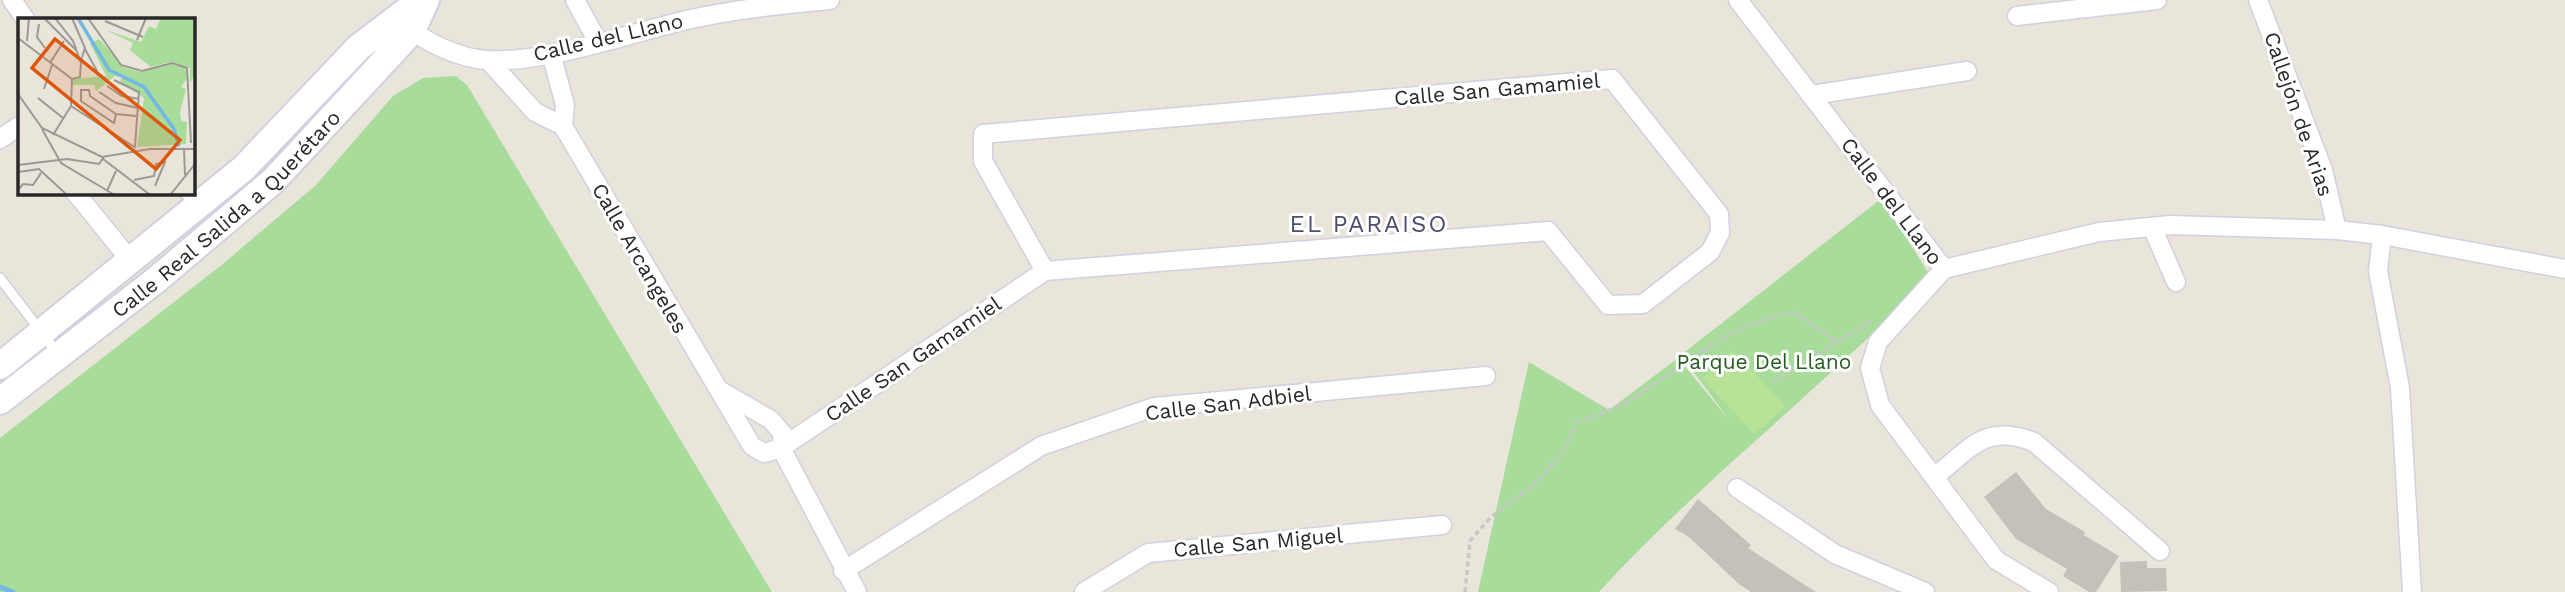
<svg xmlns="http://www.w3.org/2000/svg" width="2565" height="592" font-family="'Work Sans',sans-serif">
	<style>
		.green { fill: #a8dc9a }
		.pitch { fill: #b8e397 }
		.lines { fill: none; stroke-linecap: round; stroke-linejoin: round }
		.stream { stroke: #74b7e4; stroke-width: 5 }
		.building { fill: #c4c1ba }
		.lane-casing { stroke: #d0d0e0; stroke-width: 12 }
		.street-casing { stroke: #d0d0e0; stroke-width: 21 }
		.secondary-casing { stroke: #d0d0e0; stroke-width: 30 }
		.path { stroke: #c7c7c7; stroke-width: 3.5; stroke-dasharray: 5 3.5; stroke-linecap: butt }
		.lane { stroke: #fff; stroke-width: 9 }
		.street { stroke: #fff; stroke-width: 18 }
		.secondary { stroke: #fff; stroke-width: 26 }
		.labels { text-anchor: middle; dominant-baseline: central; stroke-width: 6; stroke-linejoin: round; paint-order: stroke }
		.street-label { font-size: 21px; fill: #282828; stroke: #fff }
		.park-label { font-size: 21px; fill: #235e1f; stroke: #fff }
		.quarter-label { font-size: 24px; letter-spacing: 2px; fill: #4c4e74; stroke: #fff }
		.inset-river { fill: none; stroke: #74b7e4; stroke-width: 3.5 }
		.inset-road { fill: none; stroke: #9c9993; stroke-width: 2 }
		.view { fill: #de570d; fill-opacity: 0.15; stroke: #de570d; stroke-width: 3.5 }
		.inset-edge { fill: none; stroke: #282828; stroke-width: 3.5 }
	</style>
	<rect width="100%" height="100%" fill="#e9e5da"/>
	<!-- green -->
	<path class="green" d="M456,76L467,85L772,592H0V438L224,263L316,185L393,96L423,78Z
		M1882,198L1930,276C1825,387 1702,479 1599,592H1478L1529,362L1609,410L1678,358L1730,421L1681,355Z"/>
	<!-- pitch -->
	<path class="pitch" d="M1733,350L1785,406L1754,434L1702,378Z"/>
	<g class="lines">
		<!-- stream -->
		<path class="stream" d="M0,587L13,592"/>
	</g>
	<!-- building -->
	<path class="building" d="M2016,472L2046,509L2085,532L2084,535L2119,556L2096,592H2089L2063,576L2067,569L2016,539L1984,497Z
		M1698,499L1751,545L1748,548L1816,592H1751L1739,584L1689,537L1675,529Z
		M2147,561V568H2166L2167,591L2121,592L2120,562Z"/>
	<g class="lines">
		<defs>
			<path id="lane" d="M184,192L195,206
				M0,278L58,354"/>
			<path id="street" d="M12,0L25,19
				M575,0L598,42
				M1738,0L1944,269
				M2258,0L2323,170L2337,230
				M2017,16L2157,0
				M404,24C424,42 459,58 486,60C545,64 633,32 691,19C737,9 783,4 830,0
				M551,53L565,105L563,126
				M488,60L535,112L563,126L752,446L764,453L781,448L1045,271L1548,231L1608,305L1643,304L1710,252L1720,233L1719,214L1612,79L983,134V161L1045,271
				M1812,95L1967,71
				M0,139L19,126
				M75,192L130,260
				M2152,227L2176,282
				M2382,235L2378,271L2400,388L2412,592
				M1944,269L2099,232L2170,225L2337,230L2382,235L2565,269
				M1944,269L1878,342L1870,368L1880,405L1996,560L2049,592
				M721,391L771,420L783,434L781,448L857,592
				M1934,477C1972,448 1984,423 2034,442L2160,551
				M1737,488L1835,554L1925,592
				M843,571L1041,446L1154,407L1486,376
				M1084,592L1148,553L1442,525"/>
			<g id="secondary">
				<path d="M0,366L244,168L359,47L421,0"/>
				<path id="s1" d="M0,401L156,280L273,181L412,31L426,0"/>
			</g>
		</defs>
		<!-- lane casing -->
		<use href="#lane" class="lane-casing"/>
		<!-- street casing -->
		<use href="#street" class="street-casing"/>
		<!-- secondary casing -->
		<use href="#secondary" class="secondary-casing"/>
		<!-- path -->
		<path class="path" d="M1774,381L1871,321
			M1465,592L1470,541L1490,518L1532,486L1565,450L1577,422C1590,417 1605,413 1618,406C1678,375 1724,322 1795,313L1836,341"/>
		<!-- lane -->
		<use href="#lane" class="lane"/>
		<!-- street -->
		<use href="#street" class="street"/>
		<!-- secondary -->
		<use href="#secondary" class="secondary"/>
	</g>
	<g class="labels">
		<!-- street labels -->
		<g class="street-label">
			<text transform="translate(608 37) rotate(-13)">Calle del Llano</text>
			<text transform="translate(1497 89) rotate(-5)">Calle San Gamamiel</text>
			<text transform="translate(2299 114) rotate(71)">Callejón de Arias</text>
			<text transform="translate(1892 201) rotate(53)">Calle del Llano</text>
			<text stroke="none"><textPath href="#s1" startOffset="294">Calle Real Salida a Querétaro</textPath></text>
			<text transform="translate(640 258) rotate(60)">Calle Arcangeles</text>
			<text transform="translate(913 359) rotate(-34)">Calle San Gamamiel</text>
			<text transform="translate(1228 403) rotate(-7)">Calle San Adbiel</text>
			<text transform="translate(1258 542) rotate(-5)">Calle San Miguel</text>
		</g>
		<!-- park labels -->
		<g class="park-label">
			<text x="1764" y="361">Parque Del Llano</text>
		</g>
		<!-- quarter labels -->
		<g class="quarter-label">
			<text x="1369" y="224">EL PARAISO</text>
		</g>
	</g>
	<!-- overview -->
	<g transform="translate(18 18)">
		<rect width="177" height="177" fill="#e9e5da"/>
		<path d="M143,0H177V56L172,65V50L152,44L133,49L112,32L115,25L88,12L123,24L131,8L138,11ZM81,21L107,50L122,54L153,46L167,50L170,59L163,69L168,71L162,94L163,103L169,104L168,126L119,129L126,80L102,64L104,59L97,58L78,73L76,67H55V61L88,58L72,25Z" fill="#a8dc9a"/>
		<path class="inset-river" d="M60,0L91,52L126,69L156,111L161,128"/>
		<path class="inset-road" d="M37,0L55,23L63,45L62,59L54,61M54,0L67,30L63,42M70,0L103,47L124,53L154,45L169,50L173,125M27,1L58,32M87,3L125,19M21,6L19,19L27,30M0,20L54,61M119,22L128,0M9,23L11,0M67,31L80,55M32,45L46,23M96,62L121,74L117,128M89,68L104,78L121,81M26,71L34,47M81,74L98,85L120,90M0,76L24,110L84,139L132,131H177M20,80L45,100M53,88L118,130M53,88L54,61M98,96L96,105L63,83V72H71L72,78L98,96L118,98M24,111L43,145L95,176M35,117L53,88M166,131L167,157M85,141L131,176M0,147L49,141L81,146L86,139M0,154L21,151L48,176M116,162L136,158L138,146L147,144L137,168M0,172L5,166L15,167L23,155M89,173L98,153M153,176L177,146"/>
		<path class="view" d="M37,21L162,122L138,151L14,50Z"/>
		<rect width="177" height="177" class="inset-edge"/>
	</g>
</svg>
